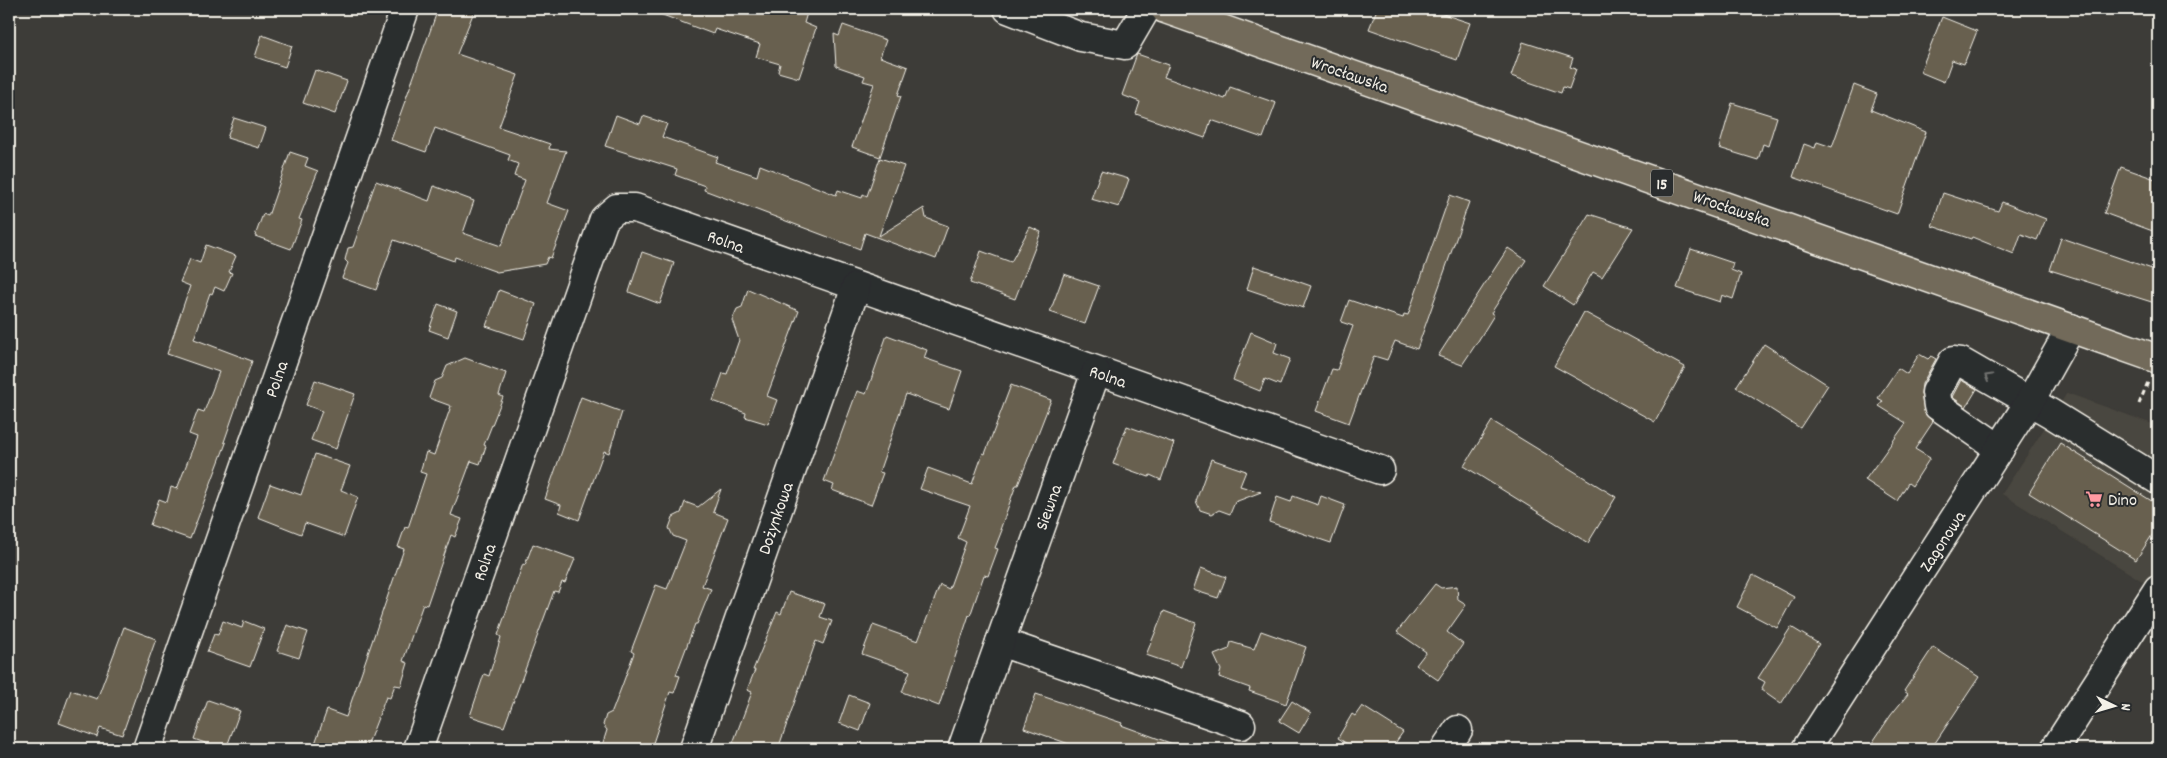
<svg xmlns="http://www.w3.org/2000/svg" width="2167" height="758" font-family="Dekko,sans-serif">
<rect width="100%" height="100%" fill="#3d3c38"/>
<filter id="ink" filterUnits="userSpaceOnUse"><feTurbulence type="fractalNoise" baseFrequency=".02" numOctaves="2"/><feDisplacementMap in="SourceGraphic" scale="10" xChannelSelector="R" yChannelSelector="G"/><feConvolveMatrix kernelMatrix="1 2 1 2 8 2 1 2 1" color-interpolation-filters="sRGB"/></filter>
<g filter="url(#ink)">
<!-- built -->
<path fill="#4a473f" d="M2067 393 2158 426V566L2147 584 2002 494Z"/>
<!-- building -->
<g fill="#686050" stroke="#f4f1e8">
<path d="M438 9H475L457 54 518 75 499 127 550 144 549 149 566 151 547 203 569 211 551 258 548 257 545 264 497 272 455 257 454 261 394 240 376 290 342 278 348 263 345 260 348 248 353 247 376 181 429 201 434 186 474 201 463 233 501 246 525 180 514 176 518 164 508 160 510 155 435 128 426 152 391 140Z"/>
<path d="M652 9H795L807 13 804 23 816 28 799 78 778 72 780 64 756 57 760 44 715 29 713 34 652 11Z"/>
<path d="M1377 9H1428L1470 23 1457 60 1369 29Z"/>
<path d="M1942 17 1977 31 1964 64 1952 60 1944 82 1920 72Z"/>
<path d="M843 25 886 40 880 57 908 67 898 95 901 96 880 157 852 147 874 84 863 81 865 76 836 66 834 34 839 36Z"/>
<path d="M262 35 292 46 285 67 255 57Z"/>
<path d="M1523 42 1573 58 1570 67 1576 69 1569 89 1563 87 1561 93 1511 76Z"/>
<path d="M1137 54 1169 65 1164 77 1225 99 1230 87 1276 103 1263 138 1211 120 1205 138 1136 114 1140 102 1122 95Z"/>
<path d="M315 70 347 81 335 114 303 103Z"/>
<path d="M1854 85 1877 94 1871 110 1926 132 1897 214 1793 177 1804 144 1815 148 1817 142 1832 147Z"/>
<path d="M1732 103 1777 117 1768 146 1763 144 1758 160 1719 148Z"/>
<path d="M616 115 640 124 643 116 667 124 662 137 718 157 715 162 757 176 760 165 836 195 838 190 862 198 863 194 867 196 880 158 904 166 879 236 924 208 926 218 948 226 936 259 865 233 860 249 704 190 705 186 675 175 677 169 605 146Z"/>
<path d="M234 118 266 128 259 148 227 138Z"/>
<path d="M290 152 308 158 305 166 318 171 299 219 302 220 291 249 255 236 263 214 268 216Z"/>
<path d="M2121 167 2158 180V233L2104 213Z"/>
<path d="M1101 171 1129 179 1119 207 1091 199Z"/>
<path d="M1943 193 1998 211 2002 202 2046 219 2037 240 2021 234 2014 254 1972 237 1971 239 1932 226Z"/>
<path d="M1450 195 1469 202 1417 349 1395 341 1387 360 1374 356 1349 423 1316 411 1332 369 1337 370 1353 326 1341 322 1349 300 1403 318 1404 314 1408 315Z"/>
<path d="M1589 214 1633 228 1602 277 1593 272 1573 305 1544 286Z"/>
<path d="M1030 227 1041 232 1015 299 970 283 981 251 1011 262Z"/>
<path d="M2061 238 2158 271V304L2050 270Z"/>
<path d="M206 245 236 256 229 272 232 273 224 291 215 287 212 294 210 293 194 339 252 361 224 442 226 443 190 539 150 525 159 499 167 502 171 487 177 489 197 437 189 434 198 410 204 412 219 372 167 354 190 286 180 282 190 259 200 263Z"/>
<path d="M1508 248 1526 260 1491 313 1494 315 1478 341 1462 365 1438 356Z"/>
<path d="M1691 249 1733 263 1731 270 1741 274 1733 299 1722 295 1720 302 1677 288Z"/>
<path d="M642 252 674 263 660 304 629 292Z"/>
<path d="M1254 266 1311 286 1303 308 1247 289Z"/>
<path d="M1064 274 1099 286 1085 324 1050 312Z"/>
<path d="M748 289 799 311 767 396 777 400 768 424 745 417 746 413 713 401 723 373 727 374 739 340 732 320 737 309 742 307Z"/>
<path d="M499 290 536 304 524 339 486 326Z"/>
<path d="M438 304 457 311 448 337 429 330Z"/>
<path d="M1584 312 1685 367 1655 422 1554 366Z"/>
<path d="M1251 332 1277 343 1274 353 1290 359 1280 385 1265 379 1260 391 1233 380Z"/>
<path d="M887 335 927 350 924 358 962 371 949 409 906 394 879 472 883 473 871 505 832 490 834 485 824 481 857 391 866 394Z"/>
<path d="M1764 344 1828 385 1800 428 1736 387Z"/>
<path d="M1919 354 1928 359 1931 356 1936 359 1922 384 1921 394 1925 414 1933 422 1915 449 1930 458 1912 486 1908 483 1897 501 1865 480 1906 423 1879 406 1883 401 1878 398 1898 368 1907 374Z"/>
<path d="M465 358 506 373 499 395 503 397 484 445 486 446 480 464 471 461 451 515 462 519 455 537 451 535 427 605 423 604 403 661 408 663 401 686 395 685 390 698 386 697 366 749H313L327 710 346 717 404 549 398 547 405 527 408 528 426 474 420 472 426 452 434 455 451 406 429 398 435 381 442 378 447 366Z"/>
<path d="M315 380 355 394 336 449 311 440 322 411 306 405Z"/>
<path d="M1961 380 1977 389 1966 407 1952 397Z"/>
<path d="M1011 385 1051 400 1018 485H1016L1000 530H1002L995 548 998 549 988 576 984 575 970 616 969 615 939 706 902 692 910 671 862 654 873 625 918 641 940 585 949 589 966 542 958 538 970 506 920 489 928 468 972 484 983 453 985 454Z"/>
<path d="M581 397 622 412 609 453 604 451 579 520 559 512 561 505 545 499Z"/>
<path d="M1492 421 1616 497 1588 543 1464 466Z"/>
<path d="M1127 426 1174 443 1161 480 1150 475 1149 477 1113 464Z"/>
<path d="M2060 443 2158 505V526L2136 560 2029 493Z"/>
<path d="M315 454 350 466 341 490 358 497 344 537 305 523 301 534 258 517 270 484 301 495Z"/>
<path d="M1211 459 1246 471 1240 486 1261 492 1235 502 1230 514 1219 510 1212 514 1200 510 1196 501Z"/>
<path d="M721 489 713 512 728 518 702 586 711 589 697 624H695L676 675 680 676 674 693 670 692 651 749H601L607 730 603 725 606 715 612 712 623 683 634 653 631 651 656 585 667 589 686 541 673 536 669 528 673 517 681 513 685 502 698 507Z"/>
<path d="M1293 496 1318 505 1321 496 1345 505 1331 543 1269 522 1277 497 1291 502Z"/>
<path d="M533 544 575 559 565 583 562 582 558 592 554 591 504 727 470 716 484 674 489 676 501 637 498 635 523 564 525 565Z"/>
<path d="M1201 568 1226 577 1218 598 1193 590Z"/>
<path d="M1753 575 1794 597 1777 628 1737 607Z"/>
<path d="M1435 584 1441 588 1457 586 1458 600 1466 605 1447 632 1463 644 1438 680 1416 665 1426 652 1397 632Z"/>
<path d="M789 592 825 604 820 617 832 621 823 644 816 641 778 749H734L736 744 733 743 752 692 747 690 755 670H753L777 612 781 614Z"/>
<path d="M1164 611 1196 623 1181 667 1146 655Z"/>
<path d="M223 621 242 628 244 621 264 629 250 667 207 652 214 634 218 635Z"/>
<path d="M287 625 308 632 299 658 277 651Z"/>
<path d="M124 627 156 639 122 735 100 728 97 737 59 723 71 690 97 699Z"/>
<path d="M1791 627 1819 644 1781 704 1761 690 1765 682 1758 678Z"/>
<path d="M1261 631 1306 647 1286 704 1249 691 1250 688 1219 677 1221 670 1214 655 1229 649 1231 642 1254 649Z"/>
<path d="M1933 647 1979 677 1931 749H1868L1891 715 1908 694 1904 691Z"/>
<path d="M1036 694 1122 723 1121 725 1181 747V749H1083L1024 728Z"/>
<path d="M849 695 870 703 860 731 839 723Z"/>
<path d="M208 700 240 711 226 749H202L205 743 194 739Z"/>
<path d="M1292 701 1311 713 1299 733 1279 721Z"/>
<path d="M1362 706 1403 732 1391 749H1355L1338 738 1352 714 1355 716Z"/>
</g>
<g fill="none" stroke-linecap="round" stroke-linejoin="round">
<!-- minor casing -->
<g stroke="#f4f1e8" stroke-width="31">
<g id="minor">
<path d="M1008 9 1081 37 1125 45 1146 9"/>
<path d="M2000 449 1938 406 1936 392 1953 361 1961 362 2050 413 2158 480"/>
<path d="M1000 642 1241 725"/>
<path d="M147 749 405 9"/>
<path d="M418 749 604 219 617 208H635L1380 470"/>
<path d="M694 749 856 287"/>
<path d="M962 749 1096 372"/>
<path d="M1445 749 1458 730"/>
<path d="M1806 749 2030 401 2071 328"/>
<path d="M2055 749 2158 589"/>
</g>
</g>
<!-- major casing -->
<g stroke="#f4f1e8" stroke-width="31">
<path id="major" d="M1165 9 2158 359"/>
</g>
<!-- path -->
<path stroke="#f4f1e8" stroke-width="3" stroke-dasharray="5 4" stroke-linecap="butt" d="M2139 404 2148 382"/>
<!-- minor -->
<use href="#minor" stroke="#2a2d2e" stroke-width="28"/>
<!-- major -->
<use href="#major" stroke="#726b5a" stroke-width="28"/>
</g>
<!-- one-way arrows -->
<defs><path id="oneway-chevron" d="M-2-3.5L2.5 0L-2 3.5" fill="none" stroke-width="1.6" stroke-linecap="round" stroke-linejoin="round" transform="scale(1.25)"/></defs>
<use stroke="#71726f" href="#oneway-chevron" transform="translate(1988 377) rotate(-150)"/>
</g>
<!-- icons -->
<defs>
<g id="supermarket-bare" transform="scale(1.35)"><path d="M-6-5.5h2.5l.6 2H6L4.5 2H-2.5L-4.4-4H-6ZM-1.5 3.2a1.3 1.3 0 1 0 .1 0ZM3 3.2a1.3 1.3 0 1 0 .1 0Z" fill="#ff9aa2" stroke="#2a2d2e" stroke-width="2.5" paint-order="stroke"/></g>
</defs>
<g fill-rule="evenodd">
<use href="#supermarket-bare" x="2094" y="499"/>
</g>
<g text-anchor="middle" stroke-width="4" stroke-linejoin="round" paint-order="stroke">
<!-- shield labels -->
<rect fill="#2a2d2e" stroke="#b7b6b0" stroke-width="1" x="1651" y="169.5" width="22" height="27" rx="4"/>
<g font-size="16" font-weight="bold" fill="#f4f1e8">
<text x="1662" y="189">15</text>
</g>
<!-- street labels -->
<g font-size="18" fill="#f4f1e8" stroke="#2a2d2e">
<text transform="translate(1350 74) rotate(19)" y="6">Wrocławska</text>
<text transform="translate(1732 208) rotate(19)" y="6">Wrocławska</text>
<text transform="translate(726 241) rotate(20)" y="6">Rolna</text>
<text transform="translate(1108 376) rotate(19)" y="6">Rolna</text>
<text transform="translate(276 379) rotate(-71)" y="6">Polna</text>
<text transform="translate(1048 507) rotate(-70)" y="6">Siewna</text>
<text transform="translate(775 518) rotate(-71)" y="6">Dożynkowa</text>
<text transform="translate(1942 541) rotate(-57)" y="6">Zagonowa</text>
<text transform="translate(484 562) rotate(-71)" y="6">Rolna</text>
</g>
<!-- poi labels -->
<g font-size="18" fill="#f4f1e8" stroke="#2a2d2e" text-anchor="start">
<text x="2108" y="505">Dino</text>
</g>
</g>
<!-- margin -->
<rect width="2167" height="758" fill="none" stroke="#2a2d2e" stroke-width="30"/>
<rect x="15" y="15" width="2137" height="728" fill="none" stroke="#f4f1e8" stroke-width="2" filter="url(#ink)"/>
<!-- north arrow -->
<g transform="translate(2114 706) rotate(95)" stroke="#2a2d2e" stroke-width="4" paint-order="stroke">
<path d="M0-4L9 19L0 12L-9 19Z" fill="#f4f1e8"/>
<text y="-8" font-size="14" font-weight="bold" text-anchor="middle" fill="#f4f1e8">N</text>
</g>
</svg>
